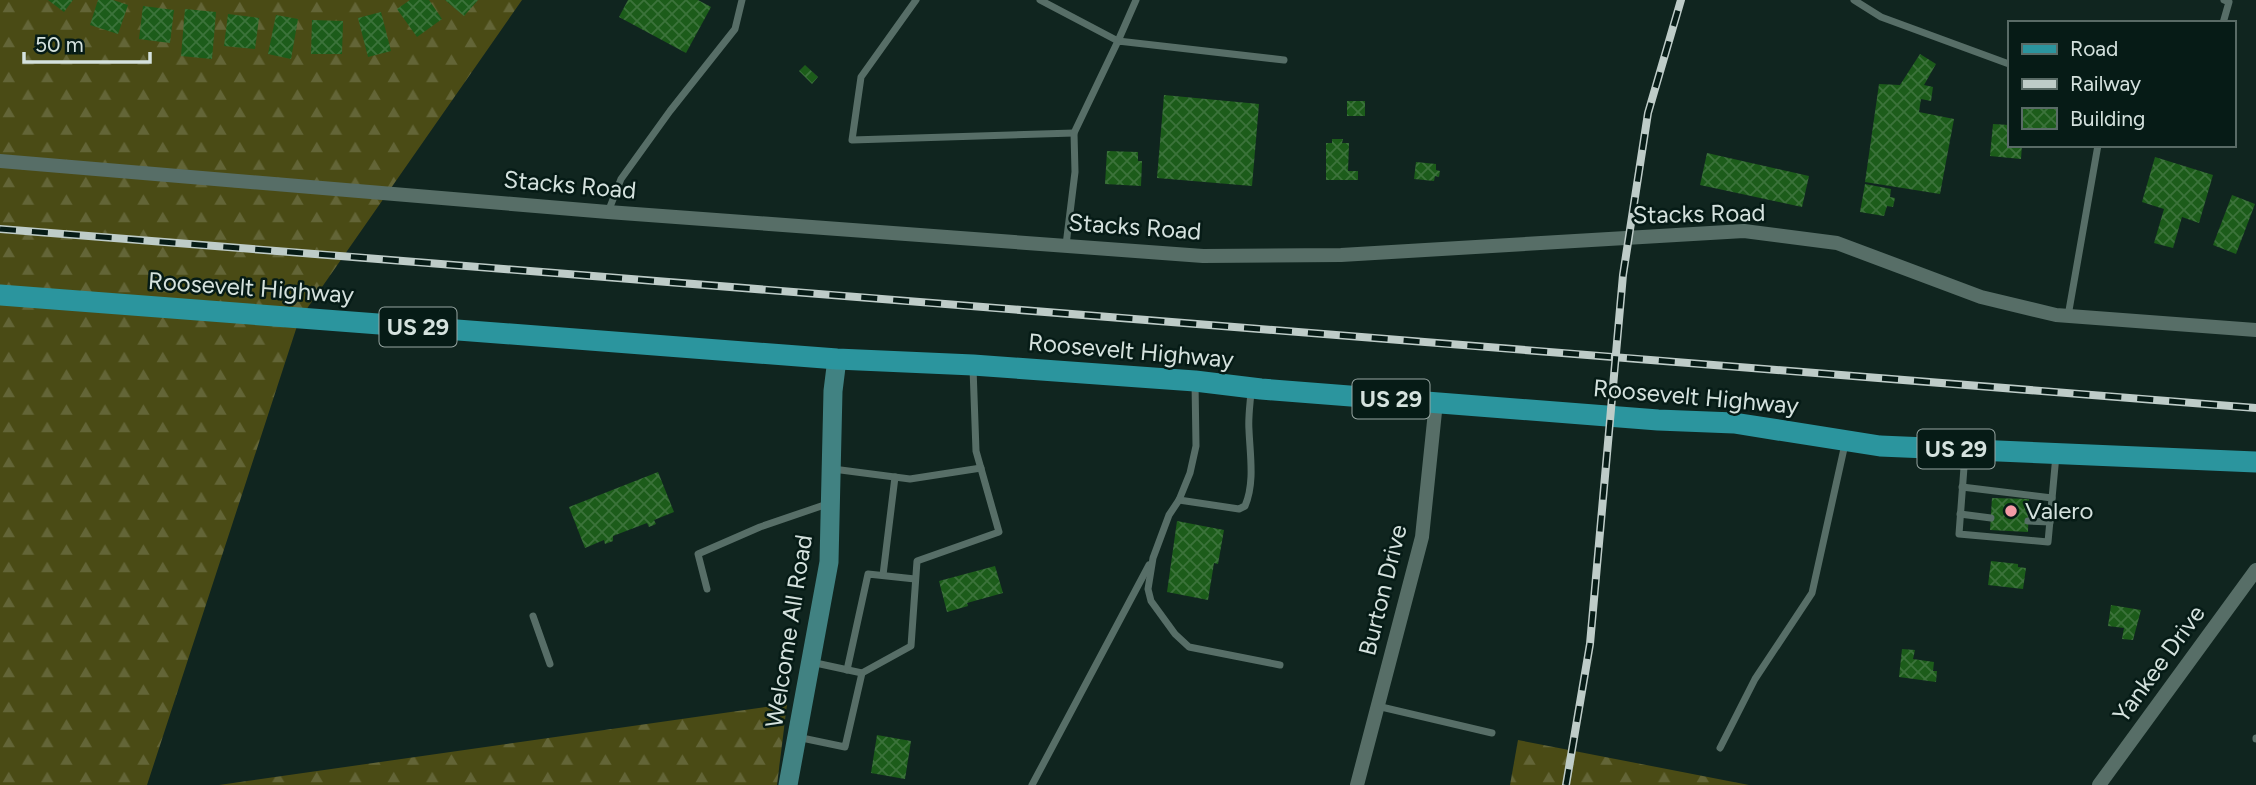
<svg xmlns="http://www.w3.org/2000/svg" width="2256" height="785" font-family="Figtree,sans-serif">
<defs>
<pattern id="forest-firs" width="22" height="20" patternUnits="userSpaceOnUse" patternTransform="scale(1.75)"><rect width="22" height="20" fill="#4a4b15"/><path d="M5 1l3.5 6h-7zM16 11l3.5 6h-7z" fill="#636537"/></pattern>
<pattern id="building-cross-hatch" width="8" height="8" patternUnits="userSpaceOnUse" patternTransform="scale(1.75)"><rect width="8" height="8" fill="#1c5c1a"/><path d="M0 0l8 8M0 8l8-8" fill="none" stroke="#3c733b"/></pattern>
</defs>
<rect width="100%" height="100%" fill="#10251f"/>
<!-- forest -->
<g fill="url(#forest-firs)">
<path d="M0 0H522L299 320 147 785H0Z"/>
<path d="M787 704 777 785H219Z"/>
<path d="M1518 740 1749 785H1510Z"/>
</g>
<!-- building -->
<g fill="url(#building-cross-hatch)">
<path d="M48 0H73L64 12Z"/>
<path d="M98 0H113L128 5 118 34 90 25Z"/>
<path d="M410 0H429L442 19 417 37 397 9Z"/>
<path d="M445 0H478L464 16Z"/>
<path d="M628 0H698L711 7 686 53 619 17Z"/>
<path d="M143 6 174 10 170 43 139 39Z"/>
<path d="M185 9 216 12 212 59 181 56Z"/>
<path d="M381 12 391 51 368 57 358 18Z"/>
<path d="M228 14 259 18 255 49 224 46Z"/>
<path d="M276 15 298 19 291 59 268 54Z"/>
<path d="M312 20 343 21 342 54H311Z"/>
<path d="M1920 54 1936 64 1924 85 1933 87 1931 101 1921 99 1919 112 1954 119 1940 194 1865 182 1879 84 1900 85Z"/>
<path d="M805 65 818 77 812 84 799 71Z"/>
<path d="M1164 95 1259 104 1252 186 1157 178Z"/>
<rect x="1347" y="101" width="18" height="15"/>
<path d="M1993 124 2009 125V145H2022L2021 159 1990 156Z"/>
<path d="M1332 139H1343L1342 143H1349L1348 171H1358V180H1326V143H1332Z"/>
<path d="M1107 151 1138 152V161H1142L1141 186 1105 184Z"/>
<path d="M1707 153 1809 176 1802 207 1700 185Z"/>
<path d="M2155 157 2213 175 2199 223 2182 217 2173 248 2154 243 2164 209 2142 202Z"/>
<path d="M1416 162 1436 164V170L1440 171 1439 177 1435 176 1434 181 1414 179Z"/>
<path d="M1865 184 1891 189 1890 197 1895 198 1893 207 1887 206 1884 216 1860 212Z"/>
<path d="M2232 195 2255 204 2236 254 2213 245Z"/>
<path d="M658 472 674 512 654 520 656 524 649 527 647 523 613 536V541L605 544 604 540 585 548 569 507Z"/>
<path d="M1992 498 2029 499 2028 532 1990 530Z"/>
<path d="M1177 521 1224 530 1218 564 1214 563 1208 600 1167 592Z"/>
<path d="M1991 561 2018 564V567L2026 568 2023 589 1988 585Z"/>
<path d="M995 566 1003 593 967 603 968 606 947 612 939 581Z"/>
<path d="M2111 605 2141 610 2133 640 2122 639 2124 628 2108 626Z"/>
<path d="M1902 649 1915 650 1913 659 1934 662 1933 671H1937L1936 682 1899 677Z"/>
<path d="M877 735 911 741 905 779 871 773Z"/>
</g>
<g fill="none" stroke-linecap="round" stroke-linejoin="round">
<!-- lane -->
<g stroke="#576e67" stroke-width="7">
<path d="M916 0 861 77 852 140 1074 133"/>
<path d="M1040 0 1118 41 1136 0"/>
<path d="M1854 0 1881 17 2009 64"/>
<path d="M2223 23 2229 2 2224 0"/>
<path d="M608 212 621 179 670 111 735 29 742 0"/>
<path d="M1066 245 1075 172 1074 133 1118 41 1284 60"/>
<path d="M2068 316 2098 145"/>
<path d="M1195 382 1196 446 1190 473 1179 500 1169 515 1153 558 1148 589 1151 601 1175 634 1189 647 1280 665"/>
<path d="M1965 454 1959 534 2048 542 2056 455"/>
<path d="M833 469 910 479 981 468"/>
<path d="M1962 487 2052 498"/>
<path d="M1179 500 1239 509 1245 506C1255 483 1250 455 1249 430 1248 418 1250 405 1251 392"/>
<path d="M1960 514 1991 518"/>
<path d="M2028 521 2050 522"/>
<path d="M883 575 895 477"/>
<path d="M707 589 698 554 760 527 830 503"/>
<path d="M533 616 550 664"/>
<path d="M811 662 862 673"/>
<path d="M847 670 868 574 915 579"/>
<path d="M1377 706 1492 733"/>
<path d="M797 737 845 747 862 673 911 646 917 561 999 532 976 451 973 368"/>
<path d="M2256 739V738"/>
<path d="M1720 748 1755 679 1812 593 1845 444"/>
<path d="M1032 785 1149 565"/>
</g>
<!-- street -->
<g stroke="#576e67" stroke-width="14">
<path d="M0 161 608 212 1203 256 1341 255 1744 231 1837 243 1981 297 2056 315 2256 330"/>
<path d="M1357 785 1422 537 1436 402"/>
<path d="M2099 785 2256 570"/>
</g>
<!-- secondary -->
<path stroke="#418282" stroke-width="19" d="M788 785 829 562 833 391 837 359"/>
<!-- primary -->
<path stroke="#2b959e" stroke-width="21" d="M0 295 837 359 973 365 1195 381 1261 389 1658 420 1734 423 1880 446 2256 462"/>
<!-- rail casing -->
<g stroke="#beccc8" stroke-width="8">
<g id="rail">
<path d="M0 229 2256 408"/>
<path d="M1566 785 1590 644 1623 275 1648 113 1681 0"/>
</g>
</g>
<!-- rail -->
<use href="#rail" stroke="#061b16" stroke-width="5" stroke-dasharray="16" stroke-linecap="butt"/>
</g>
<!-- markers -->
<circle fill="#f49aa6" stroke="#061b16" stroke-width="2.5" cx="2011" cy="511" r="7"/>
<g text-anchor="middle" stroke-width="5" stroke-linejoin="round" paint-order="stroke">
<!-- shield labels -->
<g fill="#061b16" stroke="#97a6a2" stroke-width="2">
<rect x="379.5" y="307.5" width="77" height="39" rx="5"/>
<rect x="1352.5" y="379.5" width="77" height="39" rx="5"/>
<rect x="1917.5" y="429.5" width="77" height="39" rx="5"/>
</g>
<g font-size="23" font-weight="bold" fill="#d5e2de">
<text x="418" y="335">US 29</text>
<text x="1391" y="407">US 29</text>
<text x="1956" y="457">US 29</text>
</g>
<!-- street labels -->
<g font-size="24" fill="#d5e2de" stroke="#061b16">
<text transform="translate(570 185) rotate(5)" y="8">Stacks Road</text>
<text transform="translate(1699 214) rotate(-1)" y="8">Stacks Road</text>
<text transform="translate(1135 227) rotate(4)" y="8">Stacks Road</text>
<text transform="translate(251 288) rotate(4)" y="8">Roosevelt Highway</text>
<text transform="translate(1131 351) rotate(5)" y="8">Roosevelt Highway</text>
<text transform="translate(1696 397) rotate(5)" y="8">Roosevelt Highway</text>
<text transform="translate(1383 590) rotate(-76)" y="8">Burton Drive</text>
<text transform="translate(789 631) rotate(-81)" y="8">Welcome All Road</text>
<text transform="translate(2159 664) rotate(-54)" y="8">Yankee Drive</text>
</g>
<!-- poi labels -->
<g font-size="24" fill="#d5e2de" stroke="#061b16" text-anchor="start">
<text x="2025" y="519">Valero</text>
</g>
</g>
<!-- legend -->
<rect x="2008" y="21" width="228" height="126" fill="#061b16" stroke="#596b66" stroke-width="2"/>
<rect x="2022" y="44" width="35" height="10" fill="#2b959e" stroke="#596b66" stroke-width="2"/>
<text x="2070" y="56" font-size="21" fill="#d5e2de">Road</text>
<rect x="2022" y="79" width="35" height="10" fill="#beccc8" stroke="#596b66" stroke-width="2"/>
<text x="2070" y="91" font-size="21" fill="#d5e2de">Railway</text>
<rect x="2022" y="108" width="35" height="21" fill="url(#building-cross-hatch)" stroke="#596b66" stroke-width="2"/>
<text x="2070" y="126" font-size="21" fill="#d5e2de">Building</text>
<!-- scale -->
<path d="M24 52v10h126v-10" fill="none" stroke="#d5e2de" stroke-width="3.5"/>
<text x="35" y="52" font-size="21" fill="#d5e2de" stroke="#061b16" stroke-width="5" paint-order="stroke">50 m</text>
</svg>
